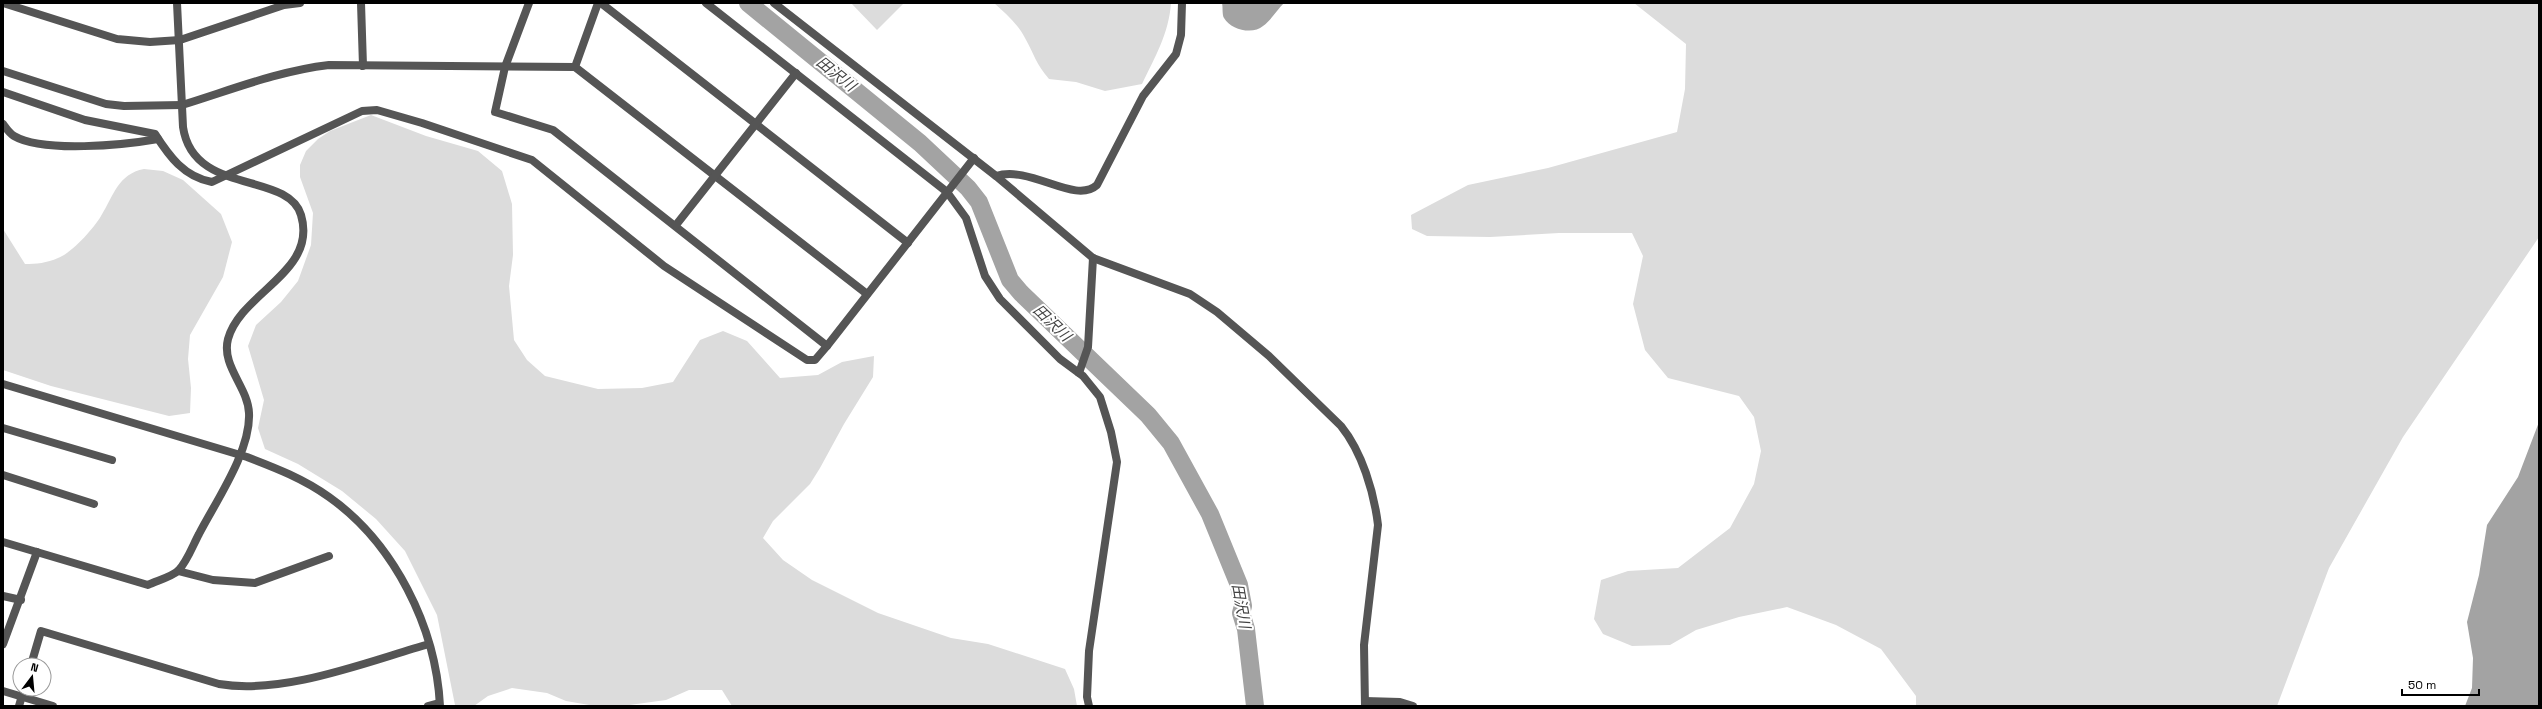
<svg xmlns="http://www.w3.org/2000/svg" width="2542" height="709" font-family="'Space Grotesk','Noto Sans JP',sans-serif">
<rect width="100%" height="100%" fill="#fff"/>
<!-- green -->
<g fill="#dcdcdc">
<path d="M851 3H904L877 30Z"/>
<path d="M994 3H1171C1169 33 1155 57 1142 84L1105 91 1076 82 1049 79C1036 64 1034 54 1025 38 1018 24 1005 13 994 3Z"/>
<path d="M1634 3H2539V237L2403 437 2329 568 2277 706H1916V696L1881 649 1836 625 1787 607 1739 617 1696 630 1670 645 1632 646 1603 634 1594 619 1601 580 1628 571 1678 568 1730 528 1754 484 1761 451 1754 417 1739 396 1668 378 1645 350 1633 304 1643 256 1632 233H1559L1490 237 1427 236 1412 229 1411 215 1468 185 1548 168 1677 132 1685 89 1686 44Z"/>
<path d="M371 115 426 136 478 151 502 171 512 204 513 255 509 286 514 340 527 360 545 376 598 389 642 388 673 382 700 340 723 331 747 341 780 378 818 375 842 362 874 356 873 377 844 424 820 468 810 484 773 521 763 538 783 560 812 580 878 613 951 638 988 644 1065 669 1074 689 1077 706H732L722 690H689L666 700 622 706H595L566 701 547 693 512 688 488 696 474 706 455 705 437 615 405 551 376 519 342 491 298 464 265 449 258 428 264 400 248 346 256 325 281 302 298 281 311 245 313 213 300 177V165L306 151 318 139 330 131Z"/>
<path d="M144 169 163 171 183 180 221 214 232 242 223 277 190 335 188 359 191 388 190 413 169 416 51 386 3 370V229L25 264C36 264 47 263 58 258 72 253 94 228 101 216 114 195 118 174 144 169Z"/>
</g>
<!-- water -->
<g fill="#a3a3a3">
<path d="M1222 3H1284C1277 10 1271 20 1263 26 1253 35 1231 30 1224 18 1222 15 1223 7 1222 3Z"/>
<path d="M2539 422V706H2465L2472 688 2473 658 2467 622 2479 575 2487 525 2518 477Z"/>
</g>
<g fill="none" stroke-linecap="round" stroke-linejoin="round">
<!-- river -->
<path stroke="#a3a3a3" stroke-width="18" d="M748 3 920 143 968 188 979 202 1010 280 1021 293 1148 415 1171 443 1210 514 1239 585 1243 606 1241 613 1246 629 1255 706"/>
<!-- minor -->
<g stroke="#555" stroke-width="8">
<path d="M3 3 117 39 150 42 180 40 284 5 300 3"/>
<path d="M361 3 363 66"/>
<path d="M529 3 505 67 495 112 553 130 827 346"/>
<path d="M601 3 908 243"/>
<path d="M706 3 947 192 966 218 985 276 1000 299 1060 359 1083 376 1100 397 1111 432 1117 462 1089 651 1087 697 1089 706"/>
<path d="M575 67 598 3"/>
<path d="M3 92 85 120 155 134C169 156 184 177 212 182L362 111 377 110 422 123 532 160 664 266 807 360H815L827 346 974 158"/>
<path d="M182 105C231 90 278 71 329 65L575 67 867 294"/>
<path d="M3 124C6 128 9 133 14 136 43 153 124 145 158 139"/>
<path d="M996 176C1031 165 1075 205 1097 185L1143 96 1176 54 1181 35 1182 3"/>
<path d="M676 225 796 73"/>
<path d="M1079 373 1088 347 1093 258"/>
<path d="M3 428 112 460"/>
<path d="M3 475 94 504"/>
<path d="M3 542 148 585C156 581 171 577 178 571 187 562 193 545 199 534 216 501 251 451 249 413 248 387 221 366 228 339 241 292 318 272 301 215 288 171 193 196 183 127L177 3"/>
<path d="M178 571 213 580 255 583 329 556"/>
<path d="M3 596 21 600"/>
<path d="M3 644 37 552"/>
<path d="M31 665 41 631 219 684C284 695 366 662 429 644"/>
<path d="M1365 701 1400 702 1413 706"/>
<path d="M19 706 24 689"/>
<path d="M428 706 439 703"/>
</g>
<!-- tertiary -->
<g stroke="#555" stroke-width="8">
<path d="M774 3 996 176 1093 258 1190 294 1217 312 1269 356 1341 426C1362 452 1374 492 1378 525L1364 645 1365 706"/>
<path d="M3 71 106 104 124 106 182 105"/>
<path d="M3 384 247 457C276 468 304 479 329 497 394 543 436 627 440 706"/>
<path d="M3 691 53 706"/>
</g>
</g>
<g text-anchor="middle" stroke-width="4" stroke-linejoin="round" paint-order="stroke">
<!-- water labels -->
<g font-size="15" font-style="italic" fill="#444" stroke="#fff">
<text transform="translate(836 74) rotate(39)" y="5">田沢川</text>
<text transform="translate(1052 323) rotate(44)" y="5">田沢川</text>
<text transform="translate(1241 606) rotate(80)" y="5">田沢川</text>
</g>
</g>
<!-- border -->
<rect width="2542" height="709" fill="none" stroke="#000000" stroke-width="8"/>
<!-- north arrow -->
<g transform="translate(32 677) rotate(16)"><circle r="19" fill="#ffffff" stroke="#999999"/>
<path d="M0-3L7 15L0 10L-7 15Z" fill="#000000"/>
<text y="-6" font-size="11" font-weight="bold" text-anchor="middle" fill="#000000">N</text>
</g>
<!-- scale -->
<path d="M2402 689v6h77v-6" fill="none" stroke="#000000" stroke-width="2"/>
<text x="2408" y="689" font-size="12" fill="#000000" stroke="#ffffff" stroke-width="3" paint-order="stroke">50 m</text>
</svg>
